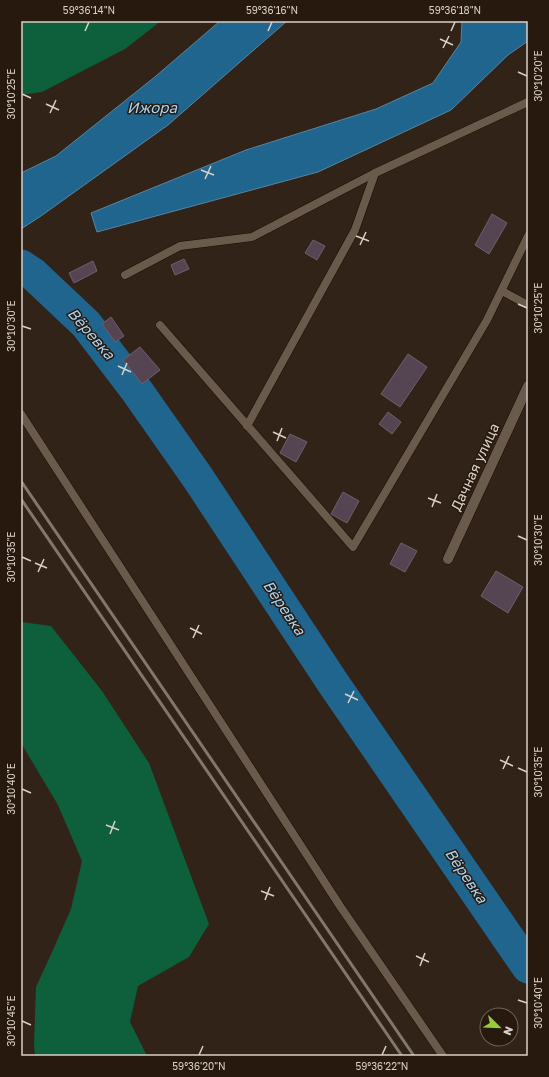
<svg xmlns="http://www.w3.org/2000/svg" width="549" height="1077" font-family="'Golos Text',sans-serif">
<rect width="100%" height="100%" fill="#312317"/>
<!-- forest -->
<g fill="#0e5f3c">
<path d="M21 21H161L125 49 42 92 21 95Z"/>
<path d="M21 622 51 626 102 691 149 763 209 924 189 957 138 986 130 1022 147 1056H35L34 1045 36 987 53 950 71 909 82 861 58 805 21 743Z"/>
</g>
<!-- water -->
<g fill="#20658e" stroke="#58859f">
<path d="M220 21H287L168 125 41 216 21 229V173L56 156 156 76Z"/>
<path d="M462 21H528V41L508 55 451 110 318 172 97 232 91 213 246 150 376 109 433 83 461 42Z"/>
</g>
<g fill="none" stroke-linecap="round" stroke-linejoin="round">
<!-- river -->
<path stroke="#20658e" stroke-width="33" d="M21 266 33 274 86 324 137 391 198 478 333 683 528 967"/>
</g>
<!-- building -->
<g fill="#554552" stroke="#705f6d">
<path d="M492 214 507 223 489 254 475 245Z"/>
<path d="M313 240 325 246 317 260 305 253Z"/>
<path d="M184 259 189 269 175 275 171 265Z"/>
<path d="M93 261 97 271 74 283 69 273Z"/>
<path d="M111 317 124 336 115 342 102 324Z"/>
<path d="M140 347 160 370 142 384 123 360Z"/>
<path d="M408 354 427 367 400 407 381 394Z"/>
<path d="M388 412 401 422 392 434 379 424Z"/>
<path d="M290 434 307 442 296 462 280 453Z"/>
<path d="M343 492 359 501 347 523 331 514Z"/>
<path d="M401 543 417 551 405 572 390 564Z"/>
<path d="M496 571 523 587 508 613 481 596Z"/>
</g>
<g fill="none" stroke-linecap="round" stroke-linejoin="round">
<!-- service casing -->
<g stroke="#180c03" stroke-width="9">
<g id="service">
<path d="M125 275 180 246 252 237 375 173 528 102"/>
<path d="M502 291 528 305"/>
<path d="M160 325 353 547 487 320 528 236"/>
<path d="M21 414 340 906 443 1056"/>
<path d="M247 426 355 230 375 173"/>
</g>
</g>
<!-- minor casing -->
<g stroke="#180c03" stroke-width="11">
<path id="minor" d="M448 559 528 386"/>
</g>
<!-- service -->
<use href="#service" stroke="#6a5a4c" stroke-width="8"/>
<!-- minor -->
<use href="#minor" stroke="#6a5a4c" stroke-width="10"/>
<!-- rail -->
<g stroke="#83776d" stroke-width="3">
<path d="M21 481 414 1056"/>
<path d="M21 499 402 1056"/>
</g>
</g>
<!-- ticks -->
<path fill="none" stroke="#d9d0c8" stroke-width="1.5" d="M85 31 89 22M268 31 272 22M451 31 455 22M440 39 453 45M443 48 449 36M518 72 527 76M22 94 31 98M46 104 59 110M50 113 56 100M201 170 214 175M205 179 211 166M356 236 369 241M360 245 366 232M518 304 527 308M22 326 31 329M118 366 131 372M122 375 127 363M273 432 286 438M277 441 282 428M428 498 441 503M432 507 437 494M518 536 527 540M22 557 31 561M35 563 47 568M38 572 44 559M190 628 202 634M193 638 199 625M345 694 358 700M348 703 354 691M500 760 513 766M518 768 527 772M503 769 509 756M22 789 31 793M106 825 119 830M110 834 115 821M261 891 274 896M265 900 270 887M416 956 429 962M420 966 425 953M518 1000 527 1003M22 1021 31 1025M199 1055 203 1046M382 1055 386 1046"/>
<g text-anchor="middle" stroke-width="3" stroke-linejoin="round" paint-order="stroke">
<!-- street labels -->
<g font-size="14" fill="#d9d0c8" stroke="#27190e">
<text transform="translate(475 467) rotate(-65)" y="5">Дачная улица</text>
</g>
<!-- water labels -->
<g font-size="15" font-style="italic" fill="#abd4f1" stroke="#27190e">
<text x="152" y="113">Ижора</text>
<text transform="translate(91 334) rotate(49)" y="5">Вёревка</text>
<text transform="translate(284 608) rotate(56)" y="5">Вёревка</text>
<text transform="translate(466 876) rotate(56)" y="5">Вёревка</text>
</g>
</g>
<!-- border -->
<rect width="549" height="1077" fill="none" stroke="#27190e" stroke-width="44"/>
<!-- north arrow -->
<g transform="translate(499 1027) rotate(113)"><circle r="19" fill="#27190e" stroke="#6e6258"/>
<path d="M0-3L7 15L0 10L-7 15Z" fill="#96cc39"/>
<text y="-6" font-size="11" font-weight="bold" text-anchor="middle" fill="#d9d0c8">N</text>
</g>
<rect x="22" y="22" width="505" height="1033" fill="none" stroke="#d9d0c8" stroke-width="1.5"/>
<g font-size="10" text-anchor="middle" fill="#d9d0c8">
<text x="89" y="14">59°36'14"N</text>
<text x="272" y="14">59°36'16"N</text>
<text x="455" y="14">59°36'18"N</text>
<text transform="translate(538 76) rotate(-90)" y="4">30°10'20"E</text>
<text transform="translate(11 94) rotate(-90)" y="4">30°10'25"E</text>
<text transform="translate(538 308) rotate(-90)" y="4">30°10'25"E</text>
<text transform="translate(11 326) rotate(-90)" y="4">30°10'30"E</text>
<text transform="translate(538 540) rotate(-90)" y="4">30°10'30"E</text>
<text transform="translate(11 557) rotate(-90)" y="4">30°10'35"E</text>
<text transform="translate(538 772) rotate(-90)" y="4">30°10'35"E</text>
<text transform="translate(11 789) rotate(-90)" y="4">30°10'40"E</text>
<text transform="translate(538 1003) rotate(-90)" y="4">30°10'40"E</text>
<text transform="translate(11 1021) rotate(-90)" y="4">30°10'45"E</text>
<text x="199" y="1070">59°36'20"N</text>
<text x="382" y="1070">59°36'22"N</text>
</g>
</svg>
